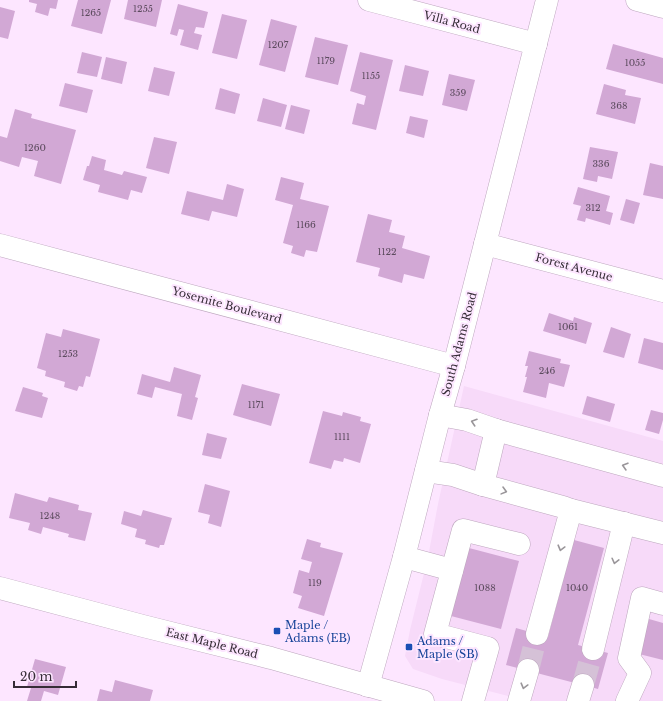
<svg xmlns="http://www.w3.org/2000/svg" width="663" height="701" font-family="'Libre Baskerville',serif">
<rect width="100%" height="100%" fill="#fde6ff"/>
<!-- built -->
<path fill="#f7daf9" d="M464 386 663 441V701H528L442 679 413 669 405 656 410 630 428 557 438 504Z"/>
<!-- building -->
<g fill="#d2a8d5">
<path d="M29 0H58L56 9 50 8 48 16 35 12 37 4 29 2Z"/>
<path d="M78 0H111L102 34 71 26Z"/>
<path d="M128 0H162L156 27 124 19Z"/>
<path d="M178 4 208 12 204 28 196 27 194 33 202 35 198 50 180 45 184 30 179 29 177 36 170 34Z"/>
<path d="M0 7 15 11 8 39 0 37Z"/>
<path d="M222 14 247 20 237 59 212 53Z"/>
<path d="M271 19 297 26 285 72 259 65Z"/>
<path d="M315 37 348 45 338 85 305 77Z"/>
<path d="M613 44 663 58V84L606 69Z"/>
<path d="M82 52 102 57 97 77 77 73Z"/>
<path d="M360 52 393 60 376 130 352 124 357 103 364 105 366 96 350 91Z"/>
<path d="M106 57 127 62 122 84 101 79Z"/>
<path d="M405 65 429 71 423 96 399 91Z"/>
<path d="M154 67 175 72 169 96 148 91Z"/>
<path d="M449 74 475 80 467 111 442 105Z"/>
<path d="M65 83 93 90 87 113 59 106Z"/>
<path d="M604 84 626 90 625 95 641 98 635 124 596 114Z"/>
<path d="M220 88 240 94 235 114 215 109Z"/>
<path d="M263 98 287 105 281 127 257 121Z"/>
<path d="M291 105 310 110 304 134 285 129Z"/>
<path d="M15 109 32 114 31 118 76 130 61 184 34 176 38 161 22 157 19 167 0 161V136L7 138Z"/>
<path d="M410 116 428 120 424 138 406 133Z"/>
<path d="M154 137 177 142 169 174 146 168Z"/>
<path d="M590 147 618 152 612 179 598 176 597 182 583 179Z"/>
<path d="M92 156 106 160 104 170 122 175 124 171 147 177 142 193 131 190 128 200 98 192 100 185 83 180 87 166H89Z"/>
<path d="M650 163 663 166V199L643 195Z"/>
<path d="M281 177 304 183 300 199 329 206 317 252 306 250 304 257 291 253 293 246 283 243 293 205 275 200Z"/>
<path d="M227 184 244 189 237 217 212 211 209 221 181 214 187 191 223 200Z"/>
<path d="M578 187 610 196 606 211 613 213 610 225 586 218 585 222 577 220 581 206 573 204Z"/>
<path d="M626 199 640 203 634 224 620 220Z"/>
<path d="M368 214 392 220 389 232 405 236 402 248 430 256 424 279 404 274 402 283 378 276 380 268 356 262Z"/>
<path d="M549 313 573 321 574 317 592 323 586 344 543 331Z"/>
<path d="M611 327 631 334 624 358 603 352Z"/>
<path d="M63 329 100 339 90 377 86 376 83 387 79 386 77 391 64 387 65 382 45 376 46 371 37 368 46 333 61 337Z"/>
<path d="M644 338 663 343V370L638 363Z"/>
<path d="M529 351 561 359 560 363 570 365 564 387 549 383 546 398 523 392 527 377H525L528 366H525Z"/>
<path d="M174 367 201 375 195 397 198 398 192 420 177 416 182 394 155 387 152 398 137 394 142 374 170 382Z"/>
<path d="M242 384 280 394 271 426 233 415Z"/>
<path d="M23 387 43 393 42 396 48 398 42 418 15 411Z"/>
<path d="M587 396 615 404 610 422 582 414Z"/>
<path d="M651 410 663 413V420L659 434 645 430Z"/>
<path d="M323 411 342 416 343 412 361 417 360 421 371 424 360 463 344 458 343 462 334 460 331 469 309 463Z"/>
<path d="M207 433 227 438 221 459 202 455Z"/>
<path d="M205 484 230 491 221 527 208 523 210 515 198 512Z"/>
<path d="M15 493 47 502 49 497 79 505 78 510 92 513 85 541 68 537 69 534 43 527 41 534 28 530 30 523 9 518Z"/>
<path d="M143 510 172 518 164 545H160L159 548 145 544 146 540 135 537 137 529 121 524 124 511 141 516Z"/>
<path d="M307 539 321 543 320 547 343 553 324 616 298 608 302 596 293 593 299 570 309 573 312 562 301 559Z"/>
<path d="M574 540 604 548 578 645 608 653 598 689 506 665 516 628 548 637Z"/>
<path d="M469 548 519 561 501 629 451 616Z"/>
<path d="M649 619 663 623V660L639 654Z"/>
<path d="M35 659 66 667 58 695 44 691 41 701H27L31 688 27 687Z"/>
<path d="M115 680 153 690 150 701H97L100 689 112 692Z"/>
</g>
<g fill="none" stroke-linecap="round" stroke-linejoin="round">
<!-- minor-tunnel -->
<g stroke="#d5c1d7" stroke-width="22" stroke-dasharray="22 11" stroke-linecap="butt">
<path d="M528 670 537 634"/>
<path d="M583 685 593 649"/>
</g>
<!-- minor casing -->
<g stroke="#bda7be" stroke-width="23">
<g id="minor">
<path d="M369 0 536 44"/>
<path d="M637 0 663 7"/>
<path d="M485 244 663 291"/>
<path d="M0 245 454 366"/>
<path d="M440 415 467 420 496 430 663 476"/>
<path d="M426 471 453 475 483 485 563 507 571 510 663 533"/>
<path d="M483 485 496 430"/>
<path d="M404 557 452 570"/>
<path d="M537 634 571 510"/>
<path d="M593 649 624 523"/>
<path d="M368 686 404 557 440 415 454 366 547 0"/>
<path d="M473 701 488 648 435 634 463 530 519 544"/>
<path d="M519 701 528 670"/>
<path d="M578 701 583 685"/>
<path d="M627 701 640 673 629 658 642 598 663 604"/>
</g>
</g>
<!-- major casing -->
<g stroke="#bda7be" stroke-width="23">
<path id="major" d="M0 588 143 626 271 658 423 701"/>
</g>
<!-- minor -->
<use href="#minor" stroke="#fff" stroke-width="22"/>
<!-- major -->
<use href="#major" stroke="#fff" stroke-width="22"/>
</g>
<!-- one-way arrows -->
<defs><path id="oneway-chevron" d="M-2-3.5L2.5 0L-2 3.5" fill="none" stroke-width="1.6" stroke-linecap="round" stroke-linejoin="round"/></defs>
<g stroke="#9a969a">
<use href="#oneway-chevron" transform="translate(474 422) rotate(-162)"/>
<use href="#oneway-chevron" transform="translate(625 466) rotate(-164)"/>
<use href="#oneway-chevron" transform="translate(504 491) rotate(15)"/>
<use href="#oneway-chevron" transform="translate(561 548) rotate(105)"/>
<use href="#oneway-chevron" transform="translate(615 561) rotate(104)"/>
<use href="#oneway-chevron" transform="translate(524 686) rotate(105)"/>
</g>
<!-- markers -->
<g fill="#1a4fb4" stroke="#fde6ff" stroke-width="1.5">
<rect x="273" y="627" width="8" height="8" rx="2"/>
<rect x="405" y="643" width="8" height="8" rx="2"/>
</g>
<g text-anchor="middle" stroke-width="4" stroke-linejoin="round" paint-order="stroke">
<!-- number labels -->
<g font-size="9" fill="#5c4b5e">
<text x="143" y="12">1255</text>
<text x="91" y="16">1265</text>
<text x="278" y="48">1207</text>
<text x="326" y="64">1179</text>
<text x="635" y="66">1055</text>
<text x="371" y="79">1155</text>
<text x="458" y="96">359</text>
<text x="619" y="109">368</text>
<text x="35" y="151">1260</text>
<text x="601" y="167">336</text>
<text x="593" y="211">312</text>
<text x="306" y="228">1166</text>
<text x="387" y="255">1122</text>
<text x="568" y="330">1061</text>
<text x="68" y="357">1253</text>
<text x="547" y="374">246</text>
<text x="256" y="408">1171</text>
<text x="342" y="440">1111</text>
<text x="50" y="519">1248</text>
<text x="315" y="586">119</text>
<text x="485" y="591">1088</text>
<text x="577" y="591">1040</text>
</g>
<!-- street labels -->
<g font-size="11" fill="#352c36" stroke="#fde6ff">
<text transform="translate(452 22) rotate(15)" y="4">Villa Road</text>
<text transform="translate(574 267) rotate(15)" y="4">Forest Avenue</text>
<text transform="translate(227 305) rotate(15)" y="4">Yosemite Boulevard</text>
<text transform="translate(459 344) rotate(-75)" y="4">South Adams Road</text>
<text transform="translate(212 643) rotate(14)" y="4">East Maple Road</text>
</g>
<!-- transit labels -->
<g font-size="11" fill="#164399" stroke="#fde6ff" text-anchor="start">
<text x="285" y="629">Maple /<tspan x="285" dy="13">Adams (EB)</tspan></text>
<text x="417" y="645">Adams /<tspan x="417" dy="13">Maple (SB)</tspan></text>
</g>
</g>
<!-- scale -->
<path d="M14 681v6h62v-6" fill="none" stroke="#352c36" stroke-width="2"/>
<text x="20" y="681" font-size="12" fill="#352c36" stroke="#fde6ff" stroke-width="3" paint-order="stroke">20 m</text>
</svg>
